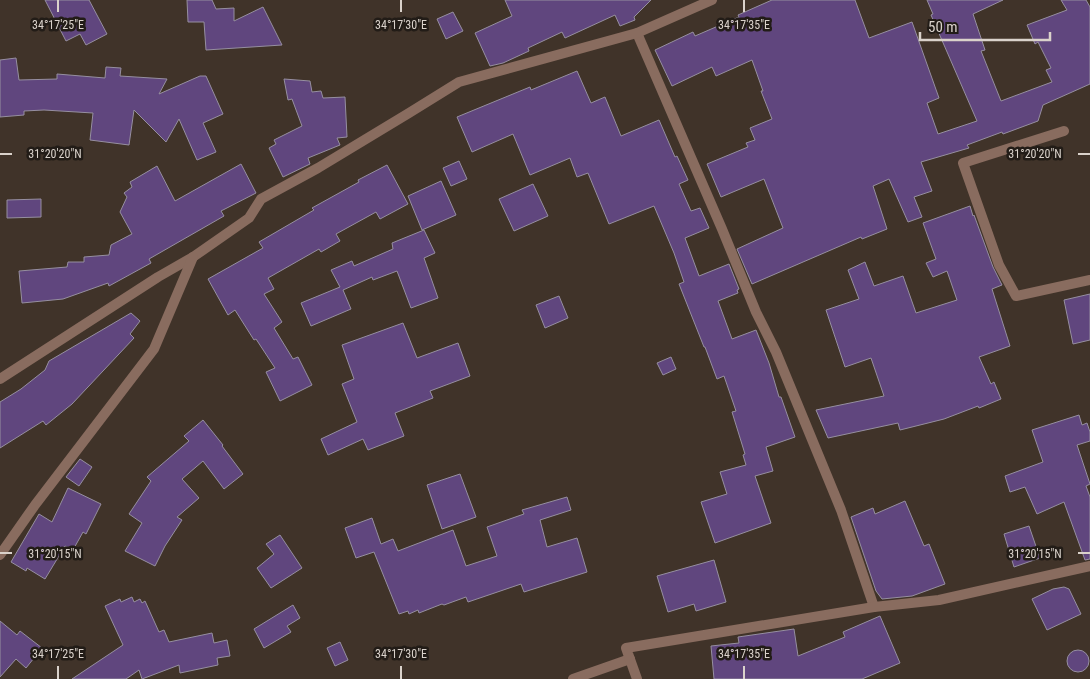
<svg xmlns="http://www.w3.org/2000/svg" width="1090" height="679" font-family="'Roboto Condensed',sans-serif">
<rect width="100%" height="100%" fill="#403329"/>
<!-- building -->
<g fill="#60467e" stroke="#968fa0">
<path d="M45 0H89L107 34 86 45 80 34 66 41Z"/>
<path d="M187 0H212L216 9 234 8V21L263 7 282 45 206 50 204 22H188Z"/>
<path d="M505 0H651L634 17 635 20 620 26 615 15 565 38 562 32 528 48 529 51 503 63 490 66 475 33 512 16Z"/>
<path d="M772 0H855L869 38 912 22 939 98 927 103 938 134 977 121 931 15 933 14 927 0H1003L973 14 985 50 981 51 1001 101 1052 82 1046 70 1051 68 1038 42 1035 44 1027 25 1067 10 1061 0H1086L1090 7V84L1043 105 1038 121 1003 134 1002 132 967 145 969 148 921 162 932 191 914 197 922 217 908 222 889 179 873 186 887 229 862 239 861 237 752 284 737 249 783 228 764 179 721 197 707 164 748 147 746 143 755 140 750 128 772 119 761 91H763L752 60 716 76 712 67 672 86 655 50 693 32 695 36 739 17 738 15Z"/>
<path d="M453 12 463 31 446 39 437 19Z"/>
<path d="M16 58 19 80 57 79V74L105 78 106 67 121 68 120 76 167 79 159 94 200 76H206L223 114 203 123 216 152 197 160 179 119 166 142 134 110 129 145 90 140 93 113 44 110 24 111V115L0 117V60Z"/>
<path d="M577 71 591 103 605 97 621 136 659 120 675 157 677 156 688 180 679 184 691 211 700 208 709 228 685 238 699 276 729 264 739 289 737 290 738 293 718 301 732 339 756 330 769 363 779 397H781L795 437 766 447 773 471 755 476 771 523 715 543 701 502 727 494 720 472 746 465 743 455 745 454 732 412 736 411 724 376 717 379 705 347H704L679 284 684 282 674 253 654 206 609 224 588 173 577 177 570 158 530 175 513 134 472 152 457 117 530 87 531 90Z"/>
<path d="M284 79 310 81 312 92 321 91 323 98 345 97 347 137 337 138 340 145 308 158 310 164 283 177 269 148 276 144 274 140 302 126 292 99 288 100Z"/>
<path d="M459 161 467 179 451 186 443 168Z"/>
<path d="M241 164 256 193 221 211 224 216 149 259 151 263 109 286 108 283 63 299 22 303 19 271 67 267 68 262H84V257L109 255 111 245 132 234 120 212 127 197 124 193 132 187 130 182 157 166 175 201Z"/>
<path d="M387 165 408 204 380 219 376 212 336 234 340 241 321 252 319 249 268 278 274 289 264 294 282 322 274 328 293 359 298 357 312 385 280 401 266 372 275 368 256 339 254 340 235 310 228 315 208 279 263 248 259 242 314 210 312 208 359 182 358 180Z"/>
<path d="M441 181 456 215 422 230 408 196Z"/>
<path d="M533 184 548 216 514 231 499 199Z"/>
<path d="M41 199V217L7 218V200Z"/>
<path d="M970 206 973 216 974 215 993 267 1002 285 992 289 1010 346 979 357 991 384 994 382 1001 399 979 408 978 406 944 419 900 430 898 423 828 438 816 410 884 396 871 358 845 367 826 310 859 299 848 270 865 262 874 286 903 276 916 313 957 300 947 271 933 277 926 263 936 259 923 223Z"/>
<path d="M424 230 435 253 424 258 438 298 411 308 397 271 373 280 372 277 343 290 351 309 311 326 301 303 340 287 331 270 352 261 354 266 393 249 392 243Z"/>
<path d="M1090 294V340L1073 344 1064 300Z"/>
<path d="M559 296 568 318 545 328 536 305Z"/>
<path d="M131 313 140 321 130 334 134 338 72 404 46 425 43 421 0 448V402L21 389 45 370 49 361Z"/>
<path d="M403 323 417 358 458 343 470 376 430 391 433 398 395 413 404 436 368 450 363 439 328 455 321 439 357 422 342 384 354 379 342 345Z"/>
<path d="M671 357 676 369 663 375 657 363Z"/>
<path d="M1079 415 1082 425 1087 423 1090 432V441L1077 445 1090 484 1086 486 1090 497V559L1085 560 1064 502 1037 514 1025 487 1010 492 1005 476 1043 462 1032 430Z"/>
<path d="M203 420 223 445 222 446 243 474 224 489 203 461 182 479 199 498 177 517 182 520 165 546 155 566 125 551 142 523 129 514 151 481 147 477 189 441 184 436Z"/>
<path d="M80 459 92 467 79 486 66 477Z"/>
<path d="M460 474 476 517 442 529 427 485Z"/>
<path d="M68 488 101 504 86 534 83 532 73 550 65 546 45 579 27 568 26 571 11 562 39 514 52 522Z"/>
<path d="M567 497 571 510 540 520 547 547 577 538 587 572 524 592 521 584 468 602 466 597 444 605 442 604 419 613 418 610 409 614 408 611 399 614 374 552 356 558 345 528 372 518 381 544 393 539 398 551 453 530 466 566 497 556 487 527 524 514 522 510Z"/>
<path d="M905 501 924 546 929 544 945 584 912 596 882 599 876 591 851 517 873 508 875 514Z"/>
<path d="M1029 526 1040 558 1014 567 1004 534Z"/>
<path d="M280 535 302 568 271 588 257 568 274 554 266 544Z"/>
<path d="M714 560 726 602 696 611 694 604 668 612 657 576Z"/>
<path d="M1064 587 1069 589 1081 614 1047 630 1032 599 1053 589Z"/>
<path d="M132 597 134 602 140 599 142 603 145 601 159 632 164 630 169 642 212 633 214 643 227 640 230 656 217 658 218 665 180 673 179 665 142 679 139 670 126 679H72L123 645 105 606 120 599 121 602Z"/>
<path d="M293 605 300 618 287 626 291 632 264 648 254 629Z"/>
<path d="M880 616 900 663 862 679H714L711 646 739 643 738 637 794 629 798 656 845 637 843 632Z"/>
<path d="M0 621 17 635 20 631 42 648 26 668 16 659 0 677Z"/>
<path d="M340 642 348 660 335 666 327 648Z"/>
<circle cx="1078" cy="661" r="11"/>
</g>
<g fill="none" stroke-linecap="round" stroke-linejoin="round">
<!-- street -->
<g stroke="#896c5f" stroke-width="10">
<path d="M637 33 722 229 756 312 776 352 841 510 874 607"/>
<path d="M1064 131 963 163 999 265 1016 296 1090 280"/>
<path d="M0 379 158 277 193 257 249 218 261 199 318 168 409 113 459 82 637 33 712 0"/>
<path d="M0 555 35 505 154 349 193 257"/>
<path d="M573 679 630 659"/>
<path d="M637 679 626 648 874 607 939 600 1090 566"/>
</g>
</g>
<!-- ticks -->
<path fill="none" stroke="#dad2cb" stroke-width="2" d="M58 0V12M401 0V12M744 0V12M0 154H12M1078 154H1090M0 553H12M1078 553H1090M58 666V679M401 666V679M744 666V679"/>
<g font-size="12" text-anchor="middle" fill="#dad2cb" stroke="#221c17" stroke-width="5" stroke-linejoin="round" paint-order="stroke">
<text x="58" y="29">34°17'25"E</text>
<text x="401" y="29">34°17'30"E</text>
<text x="744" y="29">34°17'35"E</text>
<text x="55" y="158">31°20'20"N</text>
<text x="1035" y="158">31°20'20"N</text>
<text x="55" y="558">31°20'15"N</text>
<text x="1035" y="558">31°20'15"N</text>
<text x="58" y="658">34°17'25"E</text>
<text x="401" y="658">34°17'30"E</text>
<text x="744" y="658">34°17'35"E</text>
</g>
<!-- scale -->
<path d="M920 32v8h130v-8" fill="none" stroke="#dad2cb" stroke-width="2.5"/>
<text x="928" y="32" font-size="15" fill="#dad2cb" stroke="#221c17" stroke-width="4" paint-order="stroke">50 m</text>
</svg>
